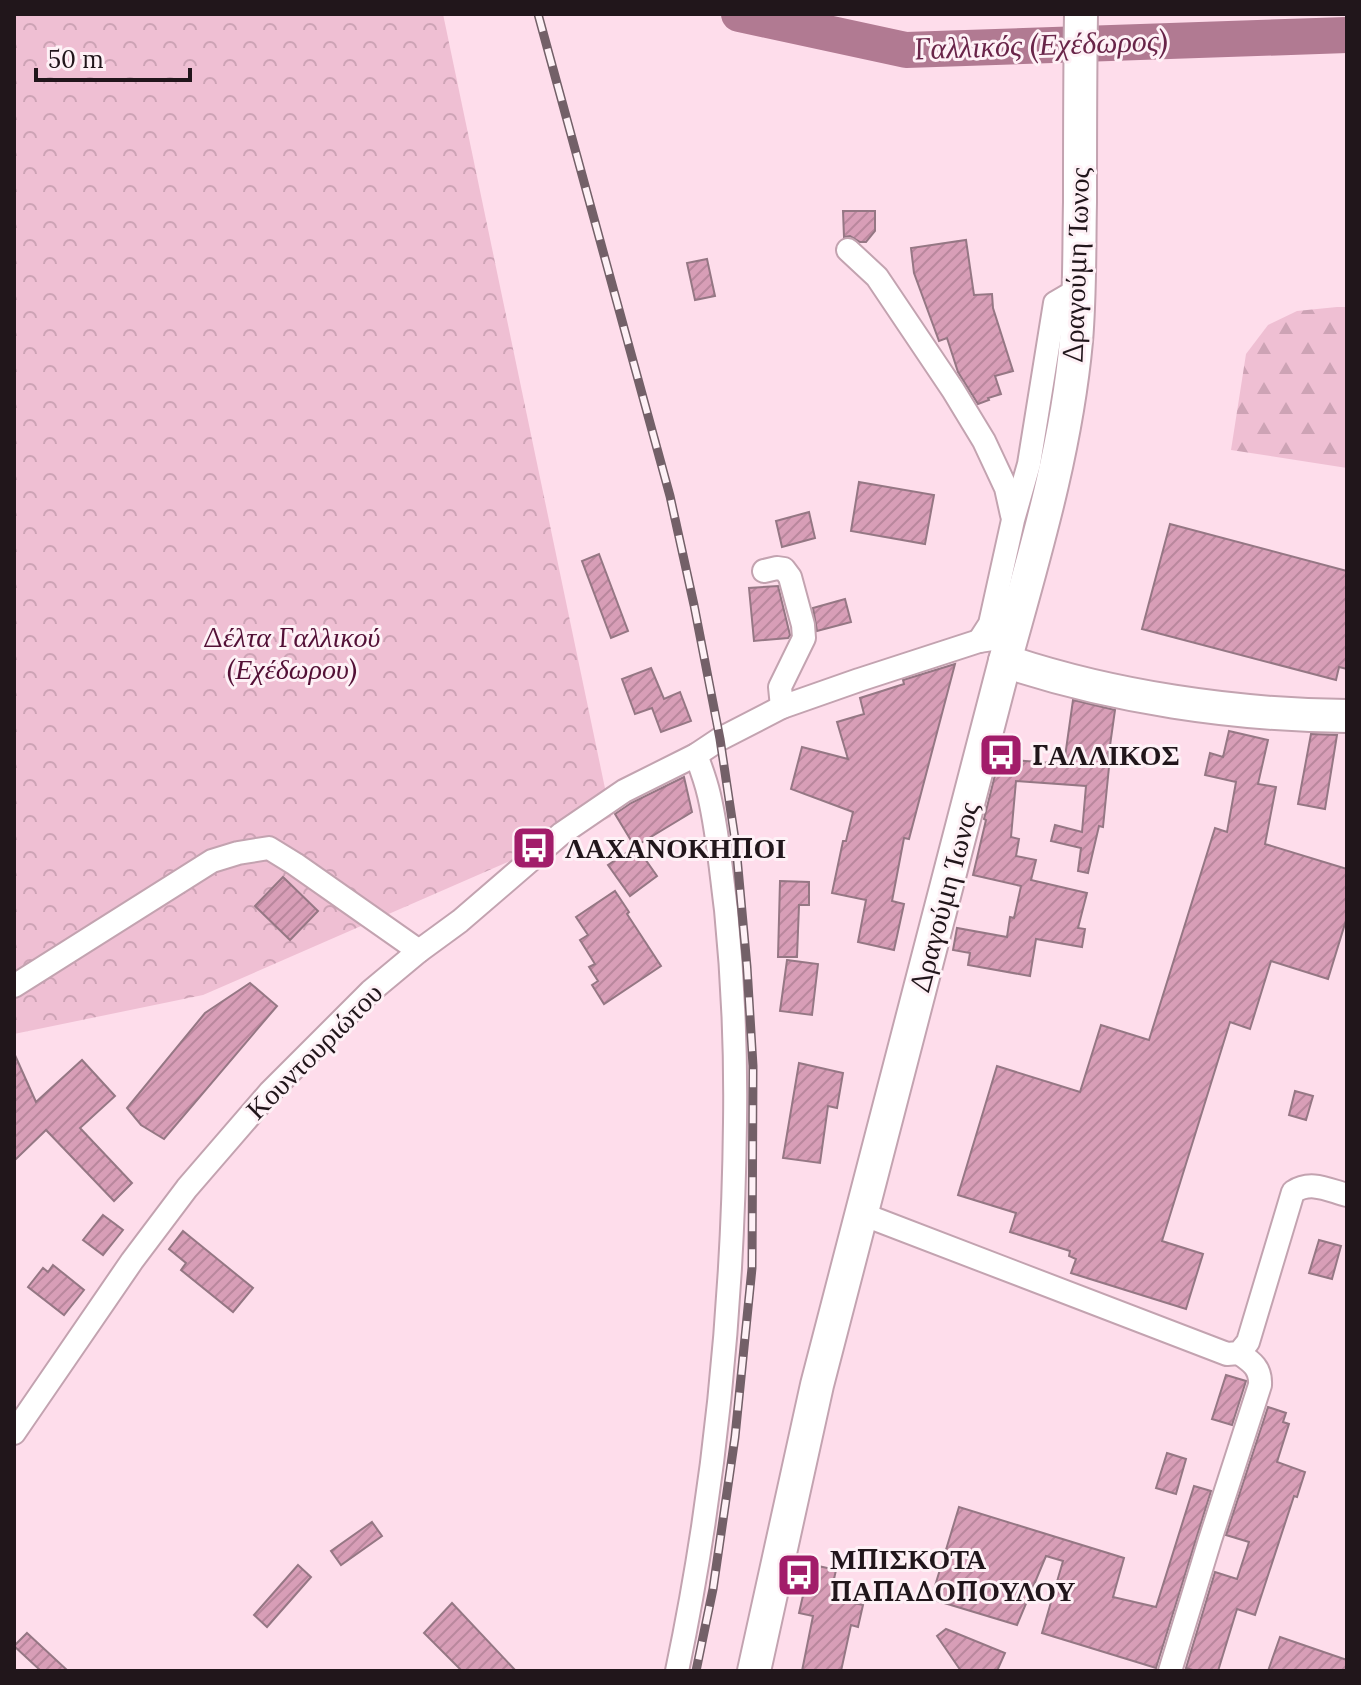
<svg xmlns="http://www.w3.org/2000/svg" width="1361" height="1685" font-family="Lora,serif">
<defs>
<pattern id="forest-firs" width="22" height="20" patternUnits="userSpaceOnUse" patternTransform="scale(2)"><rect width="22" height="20" fill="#efbfd3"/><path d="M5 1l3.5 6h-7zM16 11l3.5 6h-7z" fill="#cda3b5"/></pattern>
<pattern id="park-crowns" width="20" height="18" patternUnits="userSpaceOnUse" patternTransform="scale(2)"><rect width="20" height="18" fill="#efbfd3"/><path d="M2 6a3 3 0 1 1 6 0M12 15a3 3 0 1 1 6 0" fill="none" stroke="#cda3b5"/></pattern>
<pattern id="building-hatch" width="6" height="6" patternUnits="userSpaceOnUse" patternTransform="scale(2)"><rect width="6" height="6" fill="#d89eb7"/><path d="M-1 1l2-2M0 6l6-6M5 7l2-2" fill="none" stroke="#b9879d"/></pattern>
</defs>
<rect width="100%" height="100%" fill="#feddeb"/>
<!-- forest -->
<path fill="url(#forest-firs)" d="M1337 307H1347V468L1231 450 1246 354 1268 325 1297 311Z"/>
<!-- park -->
<path fill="url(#park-crowns)" d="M14 14H443L611 817 203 995 14 1034Z"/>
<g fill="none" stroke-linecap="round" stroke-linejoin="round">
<!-- river -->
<path stroke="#b17a92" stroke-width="36" d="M739 14 906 50 1347 35"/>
</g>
<!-- building -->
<g fill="url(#building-hatch)" stroke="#957784" stroke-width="2">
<path d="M843 211H875V231L866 242H860L850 236 844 237Z"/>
<path d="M966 240 974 295 992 294 993 308 1013 371 995 376 1001 394 988 398 989 400 978 404 958 372 947 338 939 341 914 273 911 248Z"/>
<path d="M707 259 715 296 695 300 687 263Z"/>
<path d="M859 482 934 495 925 544 851 531Z"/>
<path d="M809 512 815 538 782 547 776 521Z"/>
<path d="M1170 524 1347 571V669L1339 667 1336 680 1142 629Z"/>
<path d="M599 554 628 631 611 638 582 561Z"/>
<path d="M778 586 790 635 788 638 754 641 749 588Z"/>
<path d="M845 599 851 622 817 631 813 608Z"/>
<path d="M955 664 909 839 904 838 892 901 904 904 894 950 858 942 866 900 832 893 843 841H846L853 812 791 789 802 747 848 759 837 722 864 714 860 698 904 684 903 680Z"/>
<path d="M651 668 664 699 680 692 691 721 661 732 652 708 635 714 622 679Z"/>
<path d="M1073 700 1115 710 1107 767H1109L1103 827 1099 826 1088 873 1078 871 1081 848 1051 841 1055 825 1082 832 1086 786 1016 781 1011 837 1019 839 1016 856 1036 860 1031 880 1087 893 1078 928 1085 929 1082 947 1036 939 1030 976 968 965 970 953 953 950 957 928 1007 937 1010 917 1014 918 1021 886 973 875 986 820 984 819 999 759 1064 764Z"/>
<path d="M1229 731 1268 740 1258 784 1276 787 1265 844 1347 869V917L1328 979 1271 961 1250 1029 1230 1022 1162 1241 1203 1254 1186 1309 1071 1273 1076 1259 1069 1256 1070 1251 1010 1232 1016 1213 958 1195 997 1066 1080 1092 1101 1025 1149 1040 1215 828 1227 832 1236 782 1205 775 1210 753 1223 757Z"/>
<path d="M1311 734 1337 735 1325 809 1298 804Z"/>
<path d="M684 777 692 812 636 846 657 876 630 896 608 865 635 847 615 814 631 803Z"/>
<path d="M283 877 318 911 290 940 255 906Z"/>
<path d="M780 881 809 882V905H799L797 957H778Z"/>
<path d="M615 891 629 912 627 914 661 966 604 1004 592 985 598 981 589 967 595 964 580 940 588 935 576 917Z"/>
<path d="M787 960 818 964 812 1015 780 1011Z"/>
<path d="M250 983 277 1006 164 1139 141 1125 127 1108 205 1013Z"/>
<path d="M14 1053 36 1102 82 1060 115 1096 80 1128 132 1183 114 1201 46 1130 14 1161Z"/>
<path d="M799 1063 843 1073 837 1108 828 1106 820 1163 783 1158Z"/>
<path d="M1295 1091 1313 1096 1306 1120 1289 1115Z"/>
<path d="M103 1215 123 1230 103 1255 83 1240Z"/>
<path d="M183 1231 253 1288 233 1312 181 1270 186 1263 169 1249Z"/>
<path d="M1319 1240 1341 1246 1332 1279 1309 1273Z"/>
<path d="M53 1265 84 1290 64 1315 28 1287 43 1268 48 1272Z"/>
<path d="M1226 1375 1246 1381 1232 1425 1212 1419Z"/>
<path d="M1268 1407 1286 1413 1283 1422 1289 1424 1277 1462 1305 1472 1297 1497 1294 1496 1255 1615 1237 1609 1218 1671H1196L1186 1668 1215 1572 1237 1579 1249 1542 1226 1535Z"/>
<path d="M1167 1453 1186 1459 1176 1494 1156 1488Z"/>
<path d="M1194 1486 1211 1491 1156 1668 1042 1633 1063 1561 1046 1556 1017 1625 931 1599 959 1507 1124 1558 1113 1597 1156 1607Z"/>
<path d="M372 1522 382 1536 341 1565 331 1551Z"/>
<path d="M298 1565 311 1577 267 1627 254 1615Z"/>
<path d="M814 1565 836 1570 832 1588 838 1590 836 1599 863 1605 858 1627 851 1625 841 1671H802L813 1616 799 1613 804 1591 807 1592Z"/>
<path d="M452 1603 516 1671H462L424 1633Z"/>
<path d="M946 1629 1005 1653 997 1671H961L937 1636Z"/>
<path d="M27 1633 68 1671H41L14 1646Z"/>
<path d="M1280 1637 1347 1660V1671H1268Z"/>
</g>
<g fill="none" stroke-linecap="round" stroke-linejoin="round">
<!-- street casing -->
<g stroke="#c3a3b0" stroke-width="26">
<g id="street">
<path d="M848 250 877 277 953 390 984 441 1006 488 1012 515"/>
<path d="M764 571 777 568 784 569 790 577 803 625 804 638 780 687 782 707"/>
<path d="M979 641 990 624 1013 520 1029 464 1055 303 1079 289"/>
<path d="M14 986 212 861 238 853 269 848 295 864 419 951"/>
<path d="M862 1214 1227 1354 1239 1353 1248 1342 1293 1192C1311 1180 1328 1190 1347 1195"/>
<path d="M14 1433 132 1261 187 1188 270 1092 371 991 419 951 460 921 561 834 624 791 696 755 720 739 782 707 859 680 979 641 1012 636"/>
<path d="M677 1671C715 1490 733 1307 735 1122 736 1051 733 980 726 910 721 872 718 833 709 795 706 782 701 768 696 755"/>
<path d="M1170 1671 1210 1540 1260 1385C1261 1368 1252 1362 1239 1353"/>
</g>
</g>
<!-- secondary casing -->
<g stroke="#c3a3b0" stroke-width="36">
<g id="secondary">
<path d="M1005 661C1112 697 1234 715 1347 716"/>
<path d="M754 1671 817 1385 1005 661C1034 556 1066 451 1076 341 1080 295 1079 249 1080 202 1080 139 1080 77 1081 14"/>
</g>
</g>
<!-- street -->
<use href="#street" stroke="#fff" stroke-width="22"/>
<!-- secondary -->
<use href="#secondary" stroke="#fff" stroke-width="32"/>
<!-- rail casing -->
<g stroke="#736068" stroke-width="9">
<path id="rail" d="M538 14 670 496 694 605 720 739 736 846 747 967 753 1066 752 1268 735 1437 713 1589 696 1671"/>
</g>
<!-- rail -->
<use href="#rail" stroke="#fef1f6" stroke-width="6" stroke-dasharray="18" stroke-linecap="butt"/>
</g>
<!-- icons -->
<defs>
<g id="bus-square" transform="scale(2.3)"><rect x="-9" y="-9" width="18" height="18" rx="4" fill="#a21d6a" stroke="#fef1f6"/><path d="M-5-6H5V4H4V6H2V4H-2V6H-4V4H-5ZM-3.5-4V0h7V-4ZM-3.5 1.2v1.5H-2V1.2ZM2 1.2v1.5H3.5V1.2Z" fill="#fff"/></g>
</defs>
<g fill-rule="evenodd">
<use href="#bus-square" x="1001" y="755"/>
<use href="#bus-square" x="534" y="848"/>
<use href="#bus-square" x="799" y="1575"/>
</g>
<g text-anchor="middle" stroke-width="6" stroke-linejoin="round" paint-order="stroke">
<!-- street labels -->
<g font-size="28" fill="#21161b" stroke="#fef1f6">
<text transform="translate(1076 265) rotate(-88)" y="10">Δραγούμη Ίωνος</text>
<text transform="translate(944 897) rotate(-75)" y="10">Δραγούμη Ίωνος</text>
<text transform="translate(314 1051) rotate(-45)" y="10">Κουντουριώτου</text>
</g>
<!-- park labels -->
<g font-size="28" font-style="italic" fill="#531036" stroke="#fef1f6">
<text x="292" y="647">Δέλτα Γαλλικού<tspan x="292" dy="32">(Εχέδωρου)</tspan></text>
</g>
<!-- poi labels -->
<g font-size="28" font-weight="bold" fill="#21161b" stroke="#fef1f6" text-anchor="start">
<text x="1032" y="765">ΓΑΛΛΙΚΟΣ</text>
<text x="565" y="858">ΛΑΧΑΝΟΚΗΠΟΙ</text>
<text x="830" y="1569">ΜΠΙΣΚΟΤΑ<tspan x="830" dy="32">ΠΑΠΑΔΟΠΟΥΛΟΥ</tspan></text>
</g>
<!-- water labels -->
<g font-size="30" font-style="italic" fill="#692549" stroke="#fef1f6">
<text transform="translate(1041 45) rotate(-2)" y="10">Γαλλικός (Εχέδωρος)</text>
</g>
</g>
<!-- border -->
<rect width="1361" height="1685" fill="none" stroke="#21161b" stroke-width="32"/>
<!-- scale -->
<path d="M36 68v12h154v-12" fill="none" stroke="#21161b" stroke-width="4"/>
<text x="48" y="68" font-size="24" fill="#21161b" stroke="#fef1f6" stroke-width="6" paint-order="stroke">50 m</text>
</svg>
